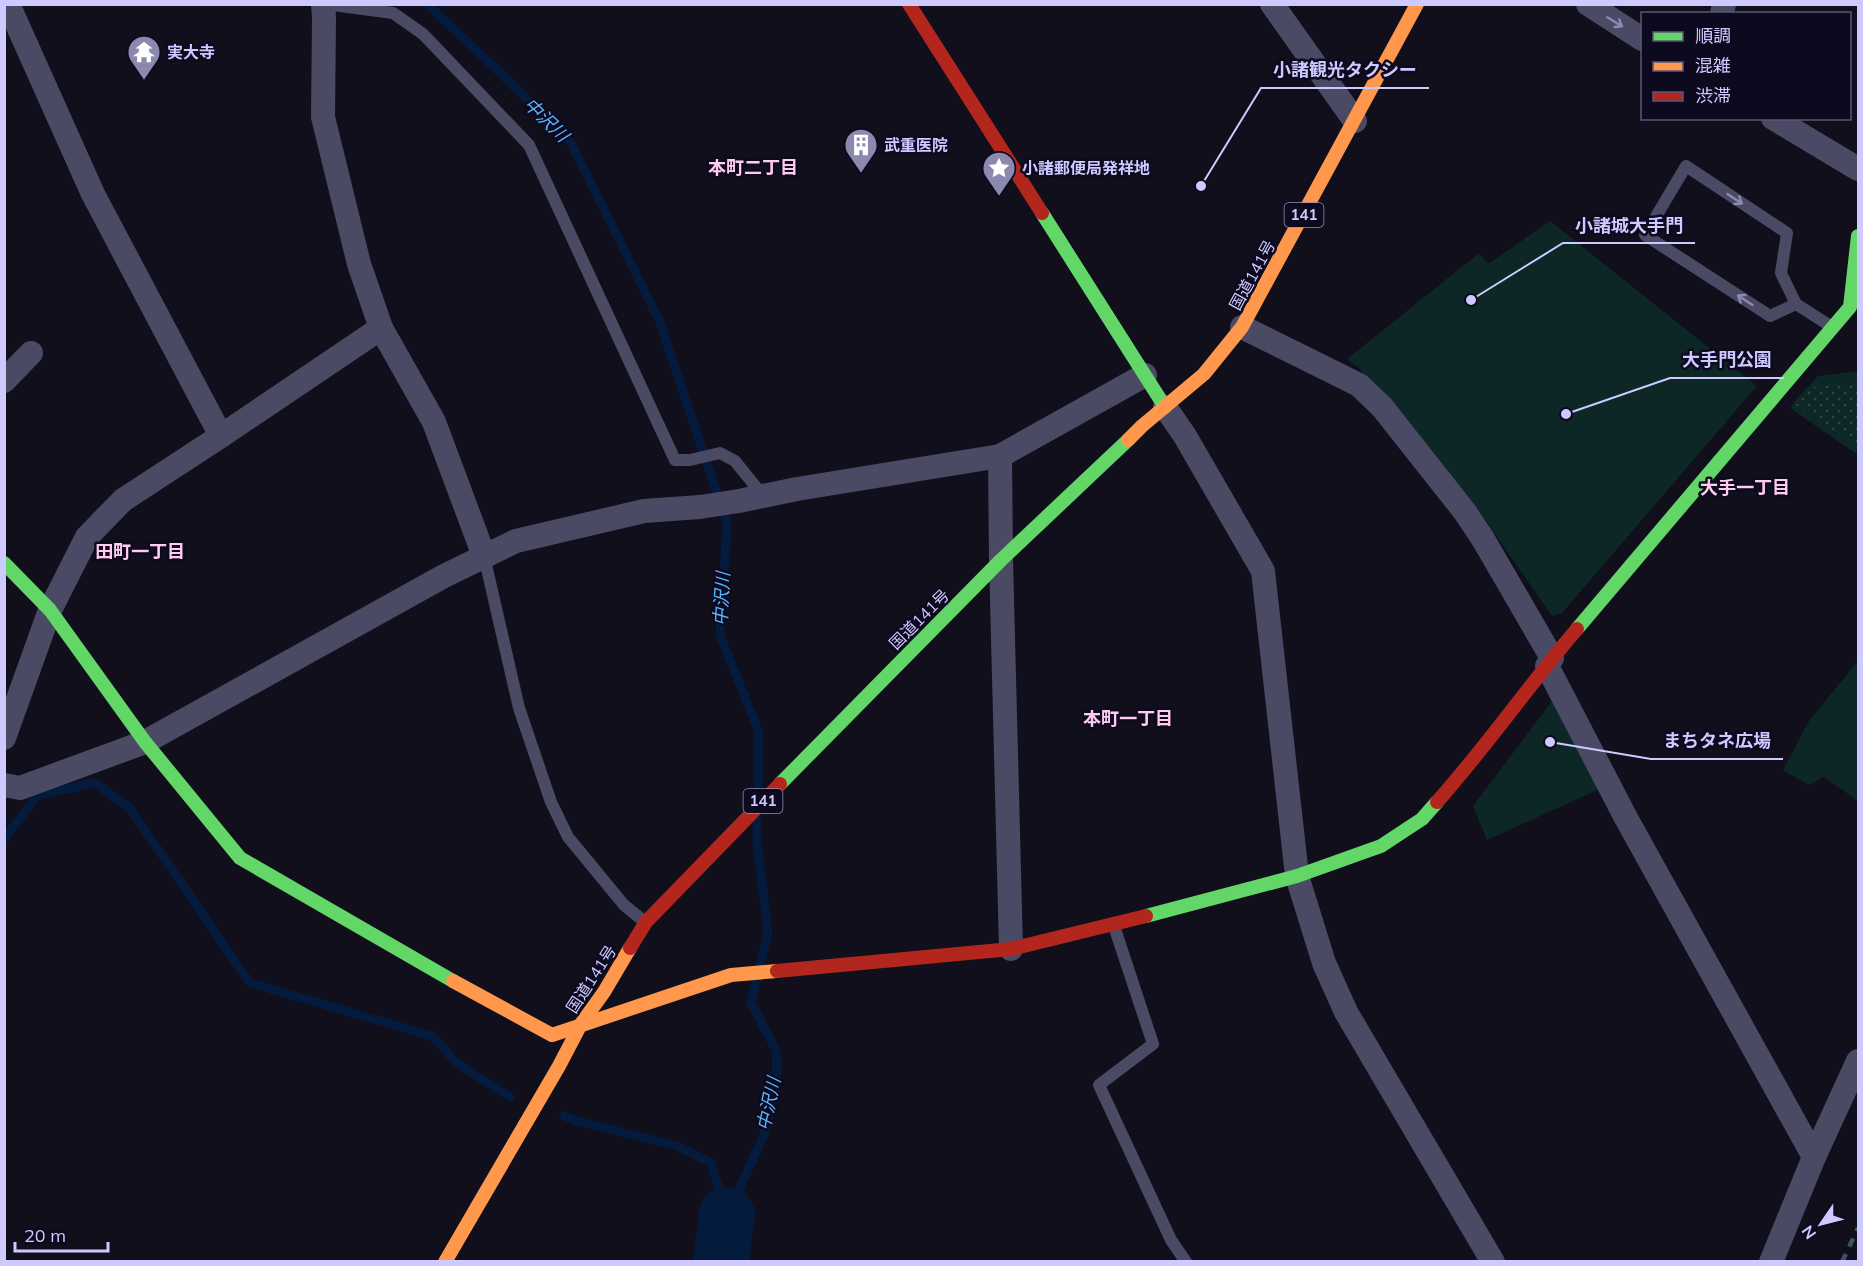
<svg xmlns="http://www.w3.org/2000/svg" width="1863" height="1266" font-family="Mulish,'Noto Sans JP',sans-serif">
<defs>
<pattern id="garden-dots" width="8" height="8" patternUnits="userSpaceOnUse" patternTransform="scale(1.5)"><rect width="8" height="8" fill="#0d2727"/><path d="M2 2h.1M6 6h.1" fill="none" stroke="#2f4547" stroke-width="1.8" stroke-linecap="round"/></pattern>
</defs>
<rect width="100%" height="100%" fill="#100f1b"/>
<!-- green -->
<g fill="#0d2727">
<path d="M1550 221 1757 386 1562 613 1552 616 1472 501 1359 368 1347 359 1479 253 1488 264Z"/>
<path d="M1858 371V455L1790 408 1818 376Z"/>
<path d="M1858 661V801L1824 777 1809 785 1783 770 1809 721Z"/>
<path d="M1555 697 1602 788 1487 840 1473 806Z"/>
</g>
<!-- garden -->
<path fill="url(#garden-dots)" d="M1858 382V447L1793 403 1807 388Z"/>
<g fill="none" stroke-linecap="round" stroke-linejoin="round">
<!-- stream -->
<g stroke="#051b3d" stroke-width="9">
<path d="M427 4 495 68 571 143 660 322 727 523 720 635 758 730V795"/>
<path d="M4 839 38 795 95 783 129 807 250 983 432 1036 456 1062 510 1097"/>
<path d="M564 1116 577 1121 677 1146 711 1163 727 1215"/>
<path d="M727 1215 764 1135 777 1084 776 1050 751 1003 768 932 757 843V821"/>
</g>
<!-- river -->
<path stroke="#051b3d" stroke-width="56" d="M721 1262 727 1215"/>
<!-- lane -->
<g stroke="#4a4a65" stroke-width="12">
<path d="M325 4 393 13 423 34 529 145 675 460H690L720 453 735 461 764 497"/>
<path d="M1796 304 1770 316 1645 235 1686 166 1787 233 1781 273 1796 304 1832 327"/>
<path d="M484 556 519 708 551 802 568 837 624 905 645 922"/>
<path d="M1114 926 1153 1044 1099 1085 1171 1240 1186 1262"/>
</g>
<!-- street -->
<g stroke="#4a4a65" stroke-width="24">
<path d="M8 4 93 194 221 436"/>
<path d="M323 4 324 18 323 117 359 264 381 328 434 422 484 556"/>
<path d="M1272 4 1355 121"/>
<path d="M1588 4 1642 39"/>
<path d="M1722 14 1724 4"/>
<path d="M1773 118 1858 169"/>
<path d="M1242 327 1359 385 1382 407 1465 512 1483 539 1552 658"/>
<path d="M4 381 31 353"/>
<path d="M1165 407 1185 436 1263 571 1297 876 1324 963 1346 1012 1493 1262"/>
<path d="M1000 456 1001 560 1011 949"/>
<path d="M1547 666 1626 818 1814 1157 1771 1262"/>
<path d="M4 738 50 610 87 537 123 500 221 436 381 328"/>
<path d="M4 785 20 788 145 742 444 576 516 541 644 511 700 507 739 501 797 489 1000 456 1145 375"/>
<path d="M1814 1157 1858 1061"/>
</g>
<!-- fast -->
<g stroke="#63d668" stroke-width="14">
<path d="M1042 213 1165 407"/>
<path d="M4 563 50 610 145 742 240 858 453 981"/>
<path d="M1577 629 1850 307 1858 236"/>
<path d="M780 784 1001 560 1128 440"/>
<path d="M1146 916 1297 876 1381 846 1422 819 1437 802"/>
</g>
<!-- slow -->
<g stroke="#ff974d" stroke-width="14">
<path d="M1128 440 1142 426 1204 374 1242 327 1417 4"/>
<path d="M453 981 552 1035 731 975 777 971"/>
<path d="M445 1262 559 1066 581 1024 604 992 630 948"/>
</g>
<!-- jam -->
<g stroke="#b3261e" stroke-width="14">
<path d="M909 4 1042 213"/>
<path d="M1437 802C1486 747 1529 685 1577 629"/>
<path d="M630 948 646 922 780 784"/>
<path d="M777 971 1011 949 1146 916"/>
</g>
<!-- rail -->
<path stroke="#3c5366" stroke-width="4.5" stroke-dasharray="9 8" stroke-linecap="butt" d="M1842 1262 1858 1228"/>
</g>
<!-- one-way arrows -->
<defs><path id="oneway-shaft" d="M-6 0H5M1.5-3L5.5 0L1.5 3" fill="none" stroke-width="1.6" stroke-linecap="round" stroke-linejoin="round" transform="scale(1.5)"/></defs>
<g stroke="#8c8ab2">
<use href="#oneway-shaft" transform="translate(1615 22) rotate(32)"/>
<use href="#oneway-shaft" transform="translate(1735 199) rotate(33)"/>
<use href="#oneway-shaft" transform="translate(1745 300) rotate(-147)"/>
</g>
<!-- icons -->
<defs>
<g id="temple-pin" transform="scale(1.725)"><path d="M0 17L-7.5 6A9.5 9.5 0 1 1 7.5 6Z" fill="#8c89af" stroke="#0d0a20"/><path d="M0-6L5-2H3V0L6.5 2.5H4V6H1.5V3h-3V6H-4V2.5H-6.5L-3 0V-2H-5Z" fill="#fff"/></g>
<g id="building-pin" transform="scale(1.725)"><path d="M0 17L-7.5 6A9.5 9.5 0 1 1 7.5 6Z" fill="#8c89af" stroke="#0d0a20"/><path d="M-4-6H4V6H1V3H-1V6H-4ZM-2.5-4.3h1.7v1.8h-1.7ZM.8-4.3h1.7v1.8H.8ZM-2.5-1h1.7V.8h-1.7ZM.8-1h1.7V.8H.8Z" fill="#fff"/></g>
<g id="sight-pin" transform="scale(1.725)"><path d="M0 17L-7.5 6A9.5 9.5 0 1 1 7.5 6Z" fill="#8c89af" stroke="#0d0a20"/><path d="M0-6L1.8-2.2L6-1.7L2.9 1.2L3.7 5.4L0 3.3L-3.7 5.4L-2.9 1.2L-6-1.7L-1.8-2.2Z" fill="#fff"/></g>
</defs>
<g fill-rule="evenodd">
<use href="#temple-pin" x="144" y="52"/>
<use href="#building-pin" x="861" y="145"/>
<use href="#sight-pin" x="999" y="168"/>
</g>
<g text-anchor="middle" stroke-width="5" stroke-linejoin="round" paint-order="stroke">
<!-- shield labels -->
<g fill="#0d0a20" stroke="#9490bc" stroke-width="1.5">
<rect x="1284.5" y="203" width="39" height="24" rx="4.5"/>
<rect x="743.5" y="789" width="39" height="24" rx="4.5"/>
</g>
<g font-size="15" font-weight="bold" fill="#cecaff">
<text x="1304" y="220">141</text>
<text x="763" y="806">141</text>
</g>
<!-- poi labels -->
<g font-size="16" font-weight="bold" fill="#cecaff" stroke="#0d0a20" text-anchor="start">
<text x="167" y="58">実大寺</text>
<text x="884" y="151">武重医院</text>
<text x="1022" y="174">小諸郵便局発祥地</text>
</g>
<!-- street labels -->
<g font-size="16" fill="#cecaff" stroke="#0d0a20">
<text transform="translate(1252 275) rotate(-61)" y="6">国道141号</text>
<text transform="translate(919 619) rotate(-45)" y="6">国道141号</text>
<text transform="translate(591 979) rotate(-57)" y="6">国道141号</text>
</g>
<!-- water labels -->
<g font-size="18" font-style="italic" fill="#58b7ff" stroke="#0d0a20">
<text transform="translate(546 120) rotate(44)" y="6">中沢川</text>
<text transform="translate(722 599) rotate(-87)" y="6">中沢川</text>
<text transform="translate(769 1104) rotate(-78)" y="6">中沢川</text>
</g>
<!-- neighbourhood labels -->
<g font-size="18" font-weight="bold" fill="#fce" stroke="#0d0a20">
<text x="753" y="174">本町二丁目</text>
<text x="1745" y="494">大手一丁目</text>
<text x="140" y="558">田町一丁目</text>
<text x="1128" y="725">本町一丁目</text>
</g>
</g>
<!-- callouts -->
<path fill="none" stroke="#cecaff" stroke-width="2" d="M1201 186L1261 88H1429M1471 300L1563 243H1695M1566 414L1670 378H1784M1550 742L1651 759H1783"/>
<g fill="#cecaff" stroke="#0d0a20" stroke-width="2">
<circle cx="1201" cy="186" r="6"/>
<circle cx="1471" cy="300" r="6"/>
<circle cx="1566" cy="414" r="6"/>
<circle cx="1550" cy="742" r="6"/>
</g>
<g font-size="18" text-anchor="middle" font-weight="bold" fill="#cecaff" stroke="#0d0a20" stroke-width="5" stroke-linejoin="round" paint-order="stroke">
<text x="1345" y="76">小諸観光タクシー</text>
<text x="1629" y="232">小諸城大手門</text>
<text x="1727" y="366">大手門公園</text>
<text x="1717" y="747">まちタネ広場</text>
</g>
<!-- border -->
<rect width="1863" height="1266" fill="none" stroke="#cecaff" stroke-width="12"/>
<!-- legend -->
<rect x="1641" y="12" width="210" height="108" fill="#0d0a20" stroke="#5a5779" stroke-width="1.5"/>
<rect x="1653" y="32" width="30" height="9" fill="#63d668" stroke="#5a5779" stroke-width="1.5"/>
<text x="1695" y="42" font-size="18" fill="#cecaff">順調</text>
<rect x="1653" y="62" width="30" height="9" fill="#ff974d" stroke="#5a5779" stroke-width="1.5"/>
<text x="1695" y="72" font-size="18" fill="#cecaff">混雑</text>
<rect x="1653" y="92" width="30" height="9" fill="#b3261e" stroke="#5a5779" stroke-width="1.5"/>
<text x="1695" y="102" font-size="18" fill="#cecaff">渋滞</text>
<!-- north arrow -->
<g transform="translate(1821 1224) rotate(235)" stroke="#0d0a20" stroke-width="4.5" paint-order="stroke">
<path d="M0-4.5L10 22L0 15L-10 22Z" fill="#cecaff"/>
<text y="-9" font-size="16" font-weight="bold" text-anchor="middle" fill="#cecaff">N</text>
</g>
<!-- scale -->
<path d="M15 1242v9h93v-9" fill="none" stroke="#cecaff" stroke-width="3"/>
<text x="24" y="1242" font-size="18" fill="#cecaff" stroke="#0d0a20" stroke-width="4.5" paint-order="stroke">20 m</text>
</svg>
